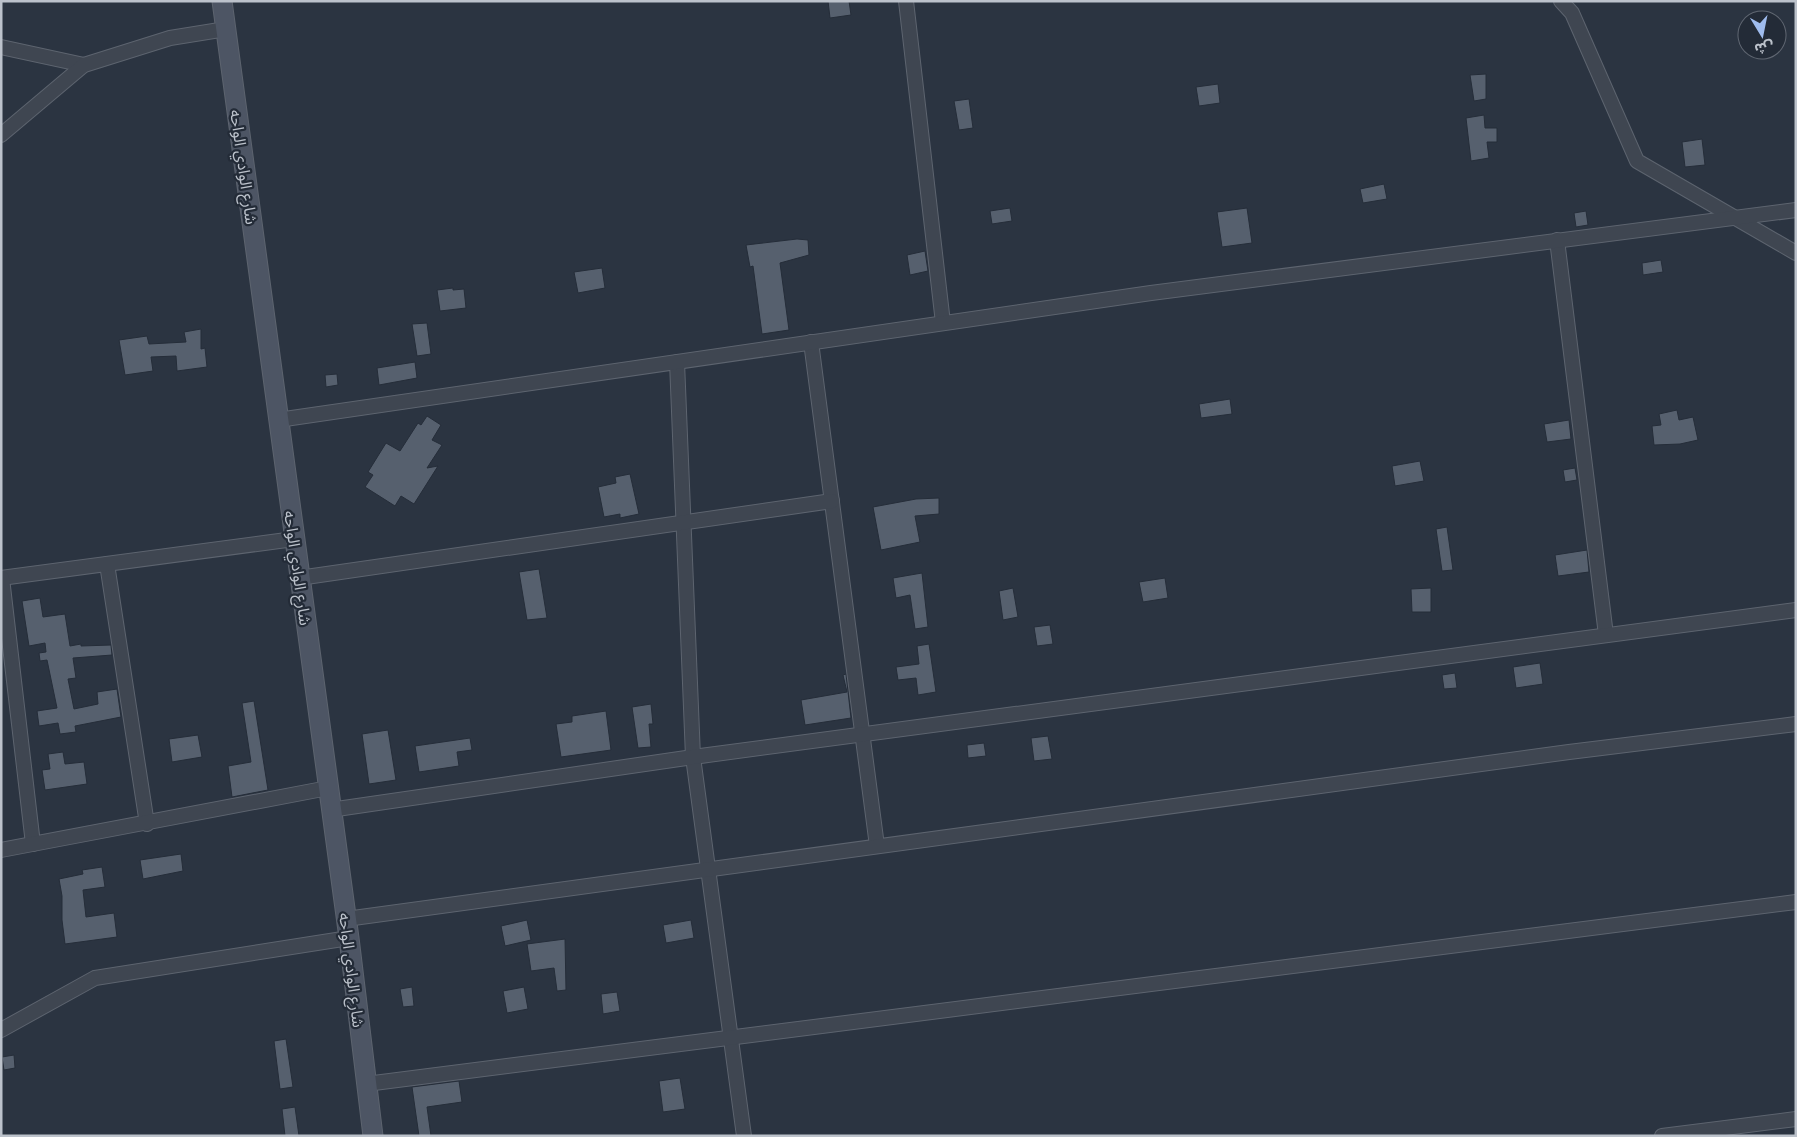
<svg xmlns="http://www.w3.org/2000/svg" width="1797" height="1137" font-family="Quicksand,'Noto Sans Arabic',sans-serif">
<rect width="100%" height="100%" fill="#2b3441"/>
<!-- building -->
<g fill="#56606e" stroke="#252d39">
<path d="M828 1H849L851 15 830 18Z"/>
<path d="M1486 74V99L1474 101 1470 75Z"/>
<path d="M1218 84 1220 103 1199 106 1196 87Z"/>
<path d="M969 99 973 128 959 130 954 101Z"/>
<path d="M1484 115 1485 128H1497V142H1487L1489 158 1471 161 1466 118Z"/>
<path d="M1702 139 1705 165 1685 167 1682 142Z"/>
<path d="M1384 184 1387 199 1363 203 1360 189Z"/>
<path d="M1010 208 1012 221 992 224 990 211Z"/>
<path d="M1247 208 1252 243 1222 247 1217 212Z"/>
<path d="M1586 211 1588 225 1576 227 1574 213Z"/>
<path d="M797 239 808 240 809 255 780 263 789 330 762 334 753 266 750 267 746 245Z"/>
<path d="M925 251 928 271 910 275 907 255Z"/>
<path d="M1661 260 1663 272 1643 275 1642 263Z"/>
<path d="M602 268 605 288 578 293 574 272Z"/>
<path d="M453 288V290L464 289 466 308 440 311 437 290Z"/>
<path d="M427 323 431 354 417 356 412 324Z"/>
<path d="M201 329V349L205 348 207 367 177 371 176 356 151 357 153 371 125 375 119 340 147 336 149 344 186 342 184 332Z"/>
<path d="M415 362 417 378 379 385 377 368Z"/>
<path d="M337 374 338 385 326 387 325 375Z"/>
<path d="M1230 399 1232 414 1201 418 1199 404Z"/>
<path d="M1677 410 1679 420 1693 417 1698 440 1680 444 1654 445 1652 426 1661 425 1659 414Z"/>
<path d="M427 416 441 425 432 440 442 445 427 468 438 466 414 504 401 496 395 506 365 487 373 475 368 472 386 443 400 451 418 423 421 425Z"/>
<path d="M1569 420 1571 439 1547 442 1544 424Z"/>
<path d="M1420 461 1424 481 1395 486 1392 466Z"/>
<path d="M1575 468 1577 480 1565 482 1563 470Z"/>
<path d="M630 474 639 514 620 518V514L604 517 598 487 616 483 615 477Z"/>
<path d="M939 498V514L915 516 920 542 881 550 873 507 916 499Z"/>
<path d="M1447 527 1453 570 1442 571 1436 529Z"/>
<path d="M1587 550 1589 572 1558 576 1555 555Z"/>
<path d="M539 569 547 618 527 620 519 572Z"/>
<path d="M922 573 928 627 915 629 910 595 896 598 893 578Z"/>
<path d="M1165 578 1168 598 1143 602 1139 582Z"/>
<path d="M1013 588 1018 617 1003 620 999 591Z"/>
<path d="M1431 588V612H1412L1411 589Z"/>
<path d="M40 598 43 617 65 614 70 646 81 644V646L111 645 112 655 73 658 76 678 68 679 74 709 98 704 97 692 117 689 121 717 75 726 76 732 60 734 58 723 39 726 37 711 57 708 47 660 40 661 39 653 46 652 45 643 29 646 22 601Z"/>
<path d="M1050 625 1053 644 1037 646 1034 627Z"/>
<path d="M929 644 936 692 918 695 916 678 898 680 896 667 919 664 917 646Z"/>
<path d="M1540 663 1543 684 1516 688 1513 667Z"/>
<path d="M1455 673 1457 688 1444 689 1442 675Z"/>
<path d="M846 674 851 718 805 725 801 700 847 692 843 675Z"/>
<path d="M254 701 268 790 232 797 228 766 251 762 242 703Z"/>
<path d="M651 704 653 724H649L651 747 638 748 632 707Z"/>
<path d="M606 711 611 750 561 757 556 724 572 722V716Z"/>
<path d="M388 730 396 780 369 784 362 734Z"/>
<path d="M198 735 202 757 172 762 169 739Z"/>
<path d="M1048 736 1052 759 1034 761 1031 738Z"/>
<path d="M470 738 472 750 457 752 459 766 419 772 415 746Z"/>
<path d="M984 743 986 756 968 758 967 745Z"/>
<path d="M63 752 65 764 84 762 87 784 45 790 42 770 50 769 48 754Z"/>
<path d="M181 854 183 871 143 879 140 860Z"/>
<path d="M102 867 105 887 83 890 86 917 114 913 117 937 65 944 62 920V896L59 879 83 874 82 870Z"/>
<path d="M527 920 531 940 505 946 501 926Z"/>
<path d="M691 920 694 938 666 943 663 925Z"/>
<path d="M565 939 566 990 557 991 554 968 531 971 527 944Z"/>
<path d="M412 987 414 1006 403 1007 400 989Z"/>
<path d="M524 987 528 1009 507 1013 503 991Z"/>
<path d="M617 992 620 1011 603 1014 601 994Z"/>
<path d="M286 1039 293 1087 280 1089 274 1041Z"/>
<path d="M14 1055 15 1068 4 1070 2 1057Z"/>
<path d="M680 1078 685 1109 663 1112 659 1081Z"/>
<path d="M459 1081 462 1102 427 1107 431 1136H419L412 1087Z"/>
<path d="M295 1107 299 1136H285L282 1109Z"/>
</g>
<g fill="none" stroke-linecap="round" stroke-linejoin="round">
<!-- street casing -->
<g stroke="#5d646f" stroke-width="16">
<g id="street">
<path d="M906 1 943 323"/>
<path d="M1561 1 1572 13 1637 161 1796 253"/>
<path d="M1 47 84 65"/>
<path d="M1 135 84 65 170 38 226 29"/>
<path d="M1557 240 1606 635"/>
<path d="M811 342 877 846"/>
<path d="M677 362 693 757 744 1136"/>
<path d="M278 420 1151 293 1796 210"/>
<path d="M107 564 147 824"/>
<path d="M1 578 294 539"/>
<path d="M2 578 33 844"/>
<path d="M299 578 832 501"/>
<path d="M330 810 693 757 1796 610"/>
<path d="M1 850 328 788"/>
<path d="M346 919 1569 752 1796 724"/>
<path d="M1 1030 95 978 349 938"/>
<path d="M366 1084 1796 902"/>
<path d="M1662 1136 1796 1119"/>
</g>
</g>
<!-- secondary casing -->
<g stroke="#5d646f" stroke-width="21">
<path id="secondary" d="M222 1 349 938 373 1136"/>
</g>
<!-- street -->
<use href="#street" stroke="#3f4651" stroke-width="14"/>
<!-- secondary -->
<use href="#secondary" stroke="#4d5564" stroke-width="19"/>
</g>
<g text-anchor="middle" stroke-width="4.5" stroke-linejoin="round" paint-order="stroke">
<!-- street labels -->
<g font-size="16" fill="#bcc2cb" stroke="#232b37">
<text transform="translate(244 167) rotate(82)" y="6">شارع الوادي الواحه</text>
<text transform="translate(298 568) rotate(82)" y="6">شارع الوادي الواحه</text>
<text transform="translate(352 970) rotate(83)" y="6">شارع الوادي الواحه</text>
</g>
</g>
<!-- border -->
<rect width="1797" height="1137" fill="none" stroke="#bcc2cb" stroke-width="5"/>
<!-- north arrow -->
<g transform="translate(1762 35) rotate(170)"><circle r="24" fill="#232b37" stroke="#606772"/>
<path d="M0-4L9 19L0 12L-9 19Z" fill="#9fbcee"/>
<text y="-8" font-size="14" font-weight="bold" text-anchor="middle" fill="#bcc2cb">ش</text>
</g>
</svg>
